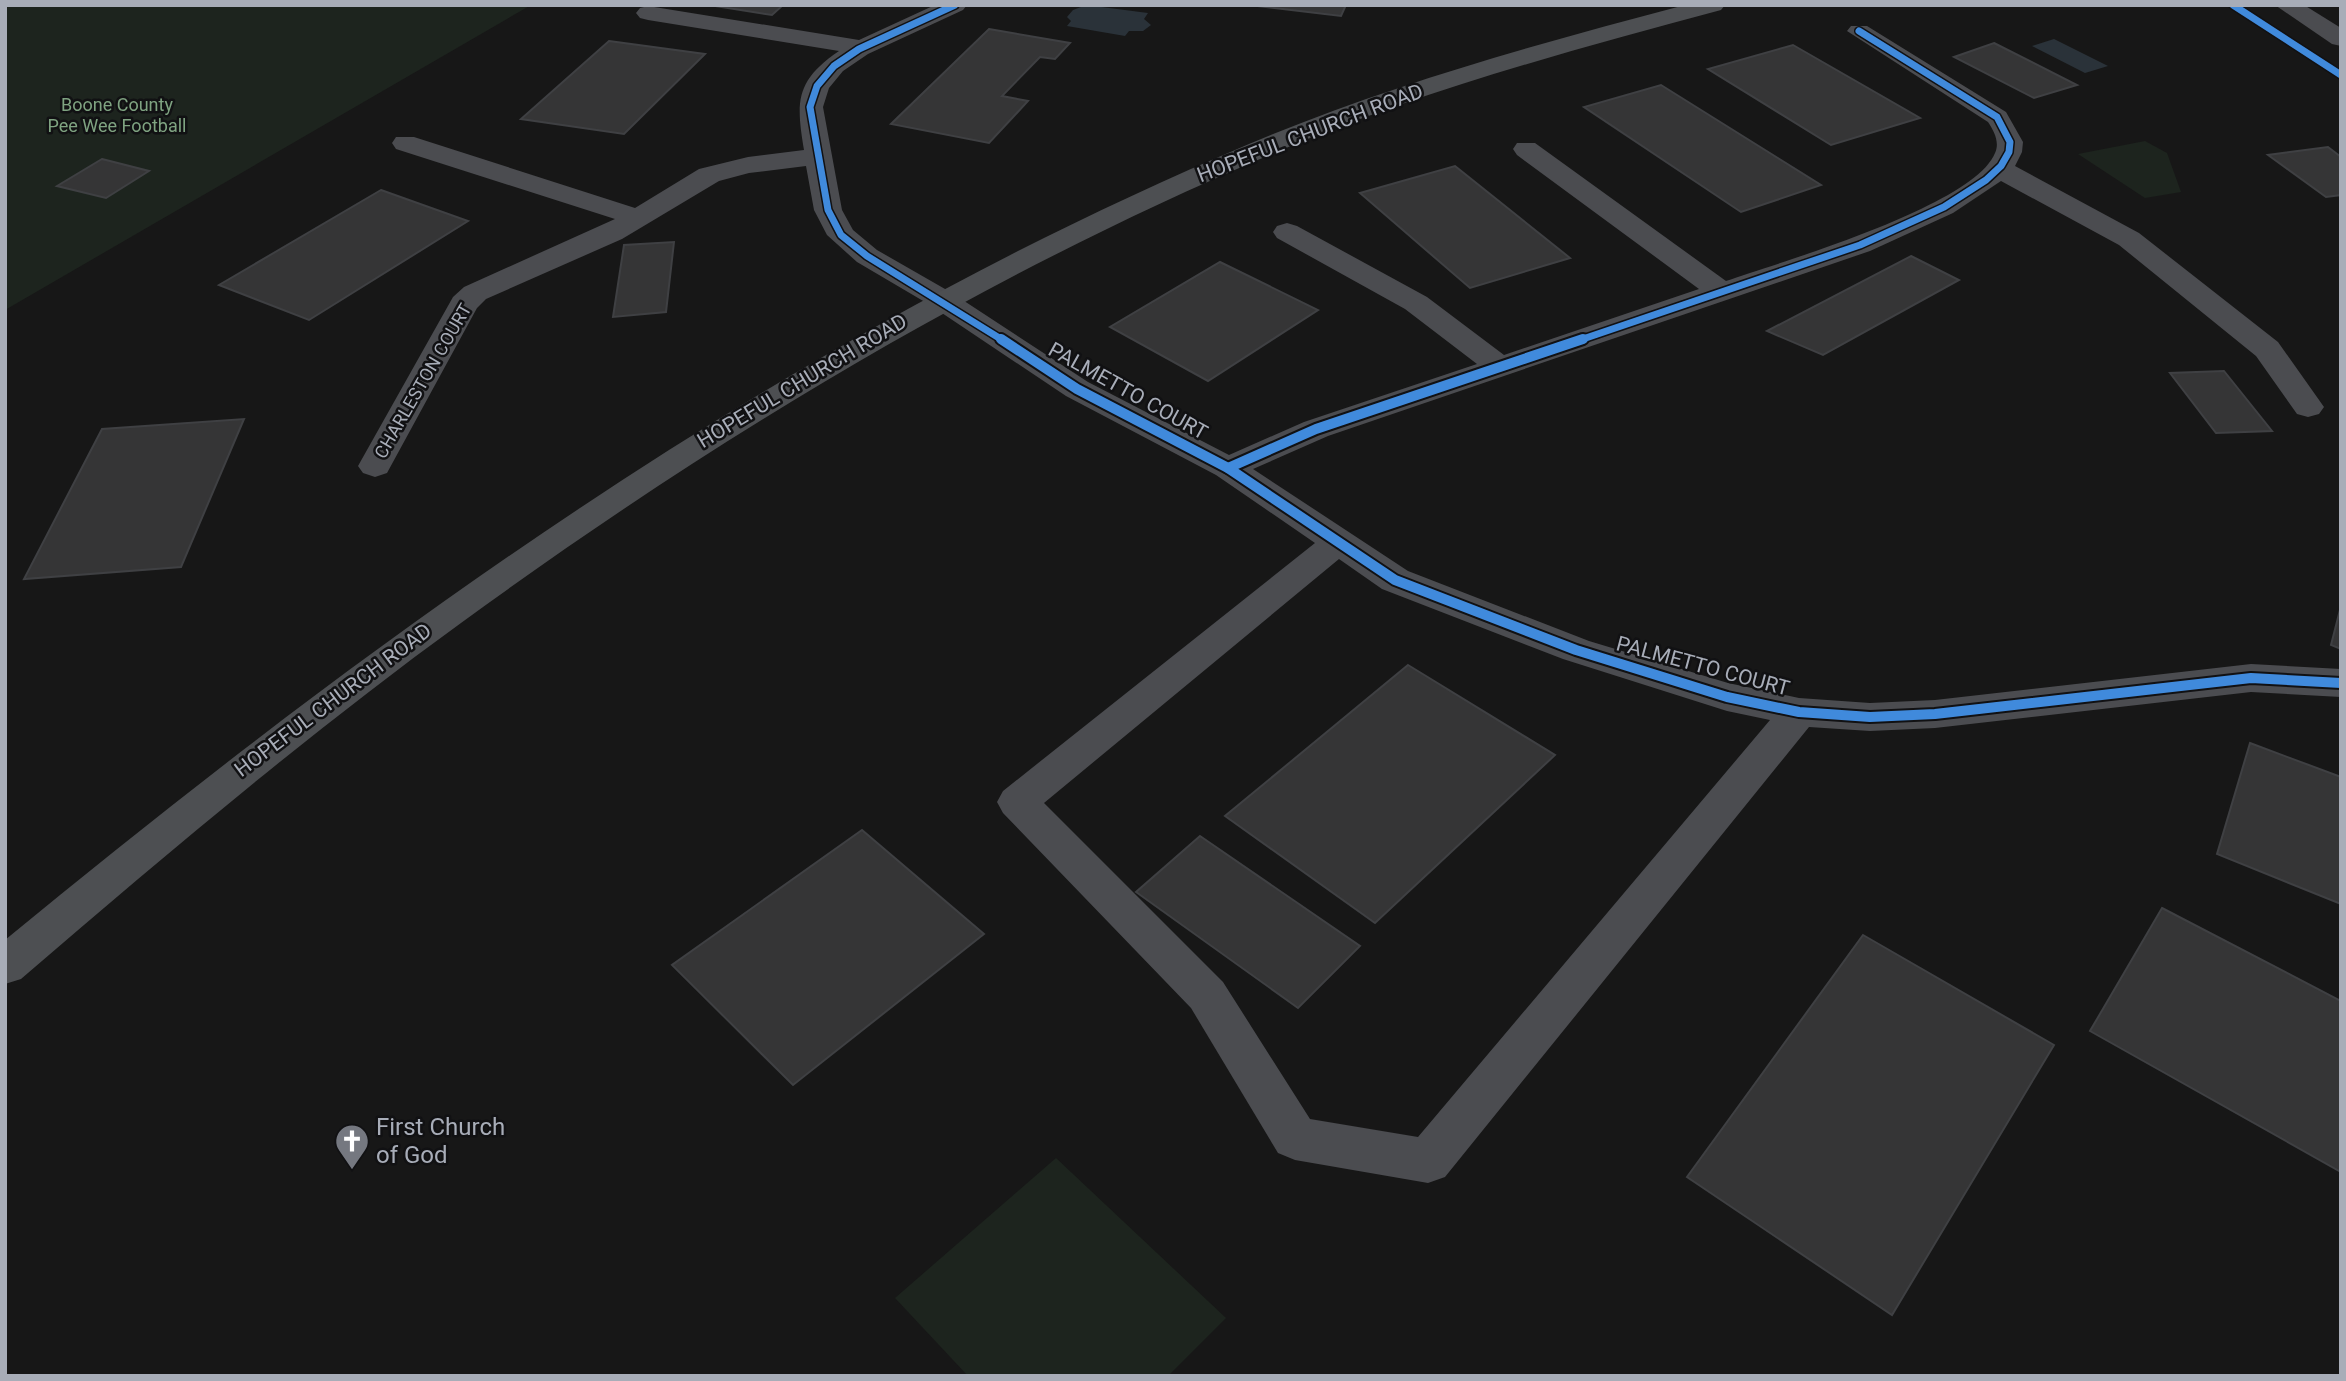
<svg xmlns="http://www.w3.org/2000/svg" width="2346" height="1381" font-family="Roboto,sans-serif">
<rect width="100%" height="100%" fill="#171717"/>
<!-- green -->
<g fill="#1d241e">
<path d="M5 5H531L5 310Z"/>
<path d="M2145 141 2167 153 2181 192 2145 198 2078 154Z"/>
<path d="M1056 1158 1226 1318 1168 1376H968L895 1298Z"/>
</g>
<!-- water -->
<g fill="#2a3239">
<path d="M1086 5 1148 13 1144 19 1151 25 1143 31H1129L1125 36 1067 26 1071 21 1067 17 1073 10Z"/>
<path d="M2054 39 2108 66 2085 73 2032 46Z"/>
</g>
<!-- building -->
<g fill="#353536" stroke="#3f4043" stroke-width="2">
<path d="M709 5H783L772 15Z"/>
<path d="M1249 5H1346L1341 16Z"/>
<path d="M989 29 1070 43 1055 59 1040 57 1002 96 1028 101 989 143 891 124Z"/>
<path d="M609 41 705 54 624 134 521 119Z"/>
<path d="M1994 43 2077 85 2034 98 1954 57Z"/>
<path d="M1793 45 1920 118 1831 145 1708 69Z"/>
<path d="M1661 85 1821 185 1741 212 1584 107Z"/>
<path d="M2328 147 2341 157V195L2326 197 2268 155Z"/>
<path d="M102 159 149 171 106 198 57 186Z"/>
<path d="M1455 166 1570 258 1470 288 1360 193Z"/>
<path d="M381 190 468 221 309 320 219 285Z"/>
<path d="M674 242 666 312 613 317 624 245Z"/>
<path d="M1911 256 1959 280 1823 355 1767 331Z"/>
<path d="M1220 262 1318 310 1208 381 1110 327Z"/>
<path d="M2224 371 2272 431 2216 433 2170 373Z"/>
<path d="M244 419 181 567 24 579 102 429Z"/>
<path d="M2341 606V649L2331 645Z"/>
<path d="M1408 665 1555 755 1375 923 1225 816Z"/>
<path d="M2250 743 2341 777V904L2217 854Z"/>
<path d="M862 830 984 934 793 1085 672 965Z"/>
<path d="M1200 836 1360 946 1298 1008 1136 892Z"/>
<path d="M2162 908 2341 1001V1172L2090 1031Z"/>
<path d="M1863 935 2054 1045 1892 1315 1687 1177Z"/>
</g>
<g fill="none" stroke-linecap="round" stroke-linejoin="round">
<!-- minor -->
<g fill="#4b4c50" fill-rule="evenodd">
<path d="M935 5H967L963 10 868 54 843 71 829 88 823 107 842 210 853 230 877 250 952 293 1088 382 1229 455 1304 422 1477 364 1405 309 1277 238 1273 232 1277 226 1287 223 1297 226 1427 297 1504 355 1699 289 1517 155 1513 149 1517 143H1535L1726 281C1781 262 1974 206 1995 153 2000 142 1994 131 1988 122L1847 31 1851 26H1867L2006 112 2023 142 2022 152 2015 166 2139 233 2278 342 2324 407 2319 414 2308 417 2297 414 2256 356 2119 245 2001 181 1953 213 1870 251 1328 436 1253 469 1408 571 1589 641 1728 683 1799 698 1870 703 1935 700 2251 664 2341 669V697L2251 692 1935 728 1870 731 1809 727 1445 1177 1428 1183 1295 1160 1278 1153 1191 1008 1003 813 997 802 1003 791 1315 543 1216 475 1066 396 930 305 857 262 827 235 814 210 806 166 749 173 719 181 622 239 486 299 477 308 387 473 375 477 363 473 358 466 453 297 464 287 615 219 396 149 392 143 396 137H414L635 208 699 169 748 157 804 150C796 102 795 81 839 51L648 20 640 18 636 13 640 8 648 6 859 40ZM1339 559 1382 589 1563 659 1727 711 1770 720 1418 1137 1310 1119 1223 982 1044 803Z"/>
<path d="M2275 5H2304L2341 28V46L2332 44Z"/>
</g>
<!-- major -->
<path fill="#4d4f52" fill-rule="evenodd" d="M1685 5H1725L1721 10C1568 51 1414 93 1267 156 980 278 713 439 461 623 308 734 164 856 21 979L5 984V940C390 623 786 339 1249 144 1389 85 1537 44 1685 5Z"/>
<!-- cycleway-far1 casing -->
<g stroke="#111113" stroke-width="10">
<g id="cycleway-far1">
<path d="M955 5 859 49 834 66 817 86 810 107 828 210 841 235 867 256 1004 341"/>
<path d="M2233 5 2341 75"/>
<path d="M1577 341 1860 245 1944 207 1986 180 2001 166 2009 152 2010 142 1997 117 1859 31"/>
</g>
</g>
<!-- cycleway casing -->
<g stroke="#111113" stroke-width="14">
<g id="cycleway">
<path d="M1001 339 1077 389 1228 468 1395 580 1576 650 1727 697 1799 712 1870 717 1935 714 2251 678 2341 683"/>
<path d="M1228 468 1316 429 1583 339"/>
</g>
</g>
<!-- cycleway-far1 -->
<use href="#cycleway-far1" stroke="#408adc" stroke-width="7"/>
<!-- cycleway -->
<use href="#cycleway" stroke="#408adc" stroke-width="10"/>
</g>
<!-- icons -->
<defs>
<g id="church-pin" transform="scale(1.75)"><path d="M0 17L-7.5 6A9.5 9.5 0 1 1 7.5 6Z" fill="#757880" stroke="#111113"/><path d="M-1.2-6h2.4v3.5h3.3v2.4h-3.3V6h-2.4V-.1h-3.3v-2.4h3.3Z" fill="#fff"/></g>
</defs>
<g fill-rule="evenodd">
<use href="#church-pin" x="352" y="1141"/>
</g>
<g text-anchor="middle" stroke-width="5" stroke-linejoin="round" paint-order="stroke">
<!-- far-park labels -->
<g font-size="18" fill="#7fa381" stroke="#111113">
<text x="117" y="111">Boone County<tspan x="117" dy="21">Pee Wee Football</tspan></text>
</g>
<!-- far-street labels -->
<g font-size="18" fill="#a8adb8" stroke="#111113">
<text transform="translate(423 381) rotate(-60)" y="6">CHARLESTON COURT</text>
</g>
<!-- street labels -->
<g font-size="21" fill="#a8adb8" stroke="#111113">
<text transform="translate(1310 133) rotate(-21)" y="7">HOPEFUL CHURCH ROAD</text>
<text transform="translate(802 381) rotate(-31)" y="7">HOPEFUL CHURCH ROAD</text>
<text transform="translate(1128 391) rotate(29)" y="7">PALMETTO COURT</text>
<text transform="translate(1703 666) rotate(15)" y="7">PALMETTO COURT</text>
<text transform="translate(333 700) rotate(-37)" y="7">HOPEFUL CHURCH ROAD</text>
</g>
<!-- near-poi labels -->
<g font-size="24" fill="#a8adb8" stroke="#111113" text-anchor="start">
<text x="376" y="1135">First Church<tspan x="376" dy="28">of God</tspan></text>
</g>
</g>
<!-- border -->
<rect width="2346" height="1381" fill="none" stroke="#a8adb8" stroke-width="14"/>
</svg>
